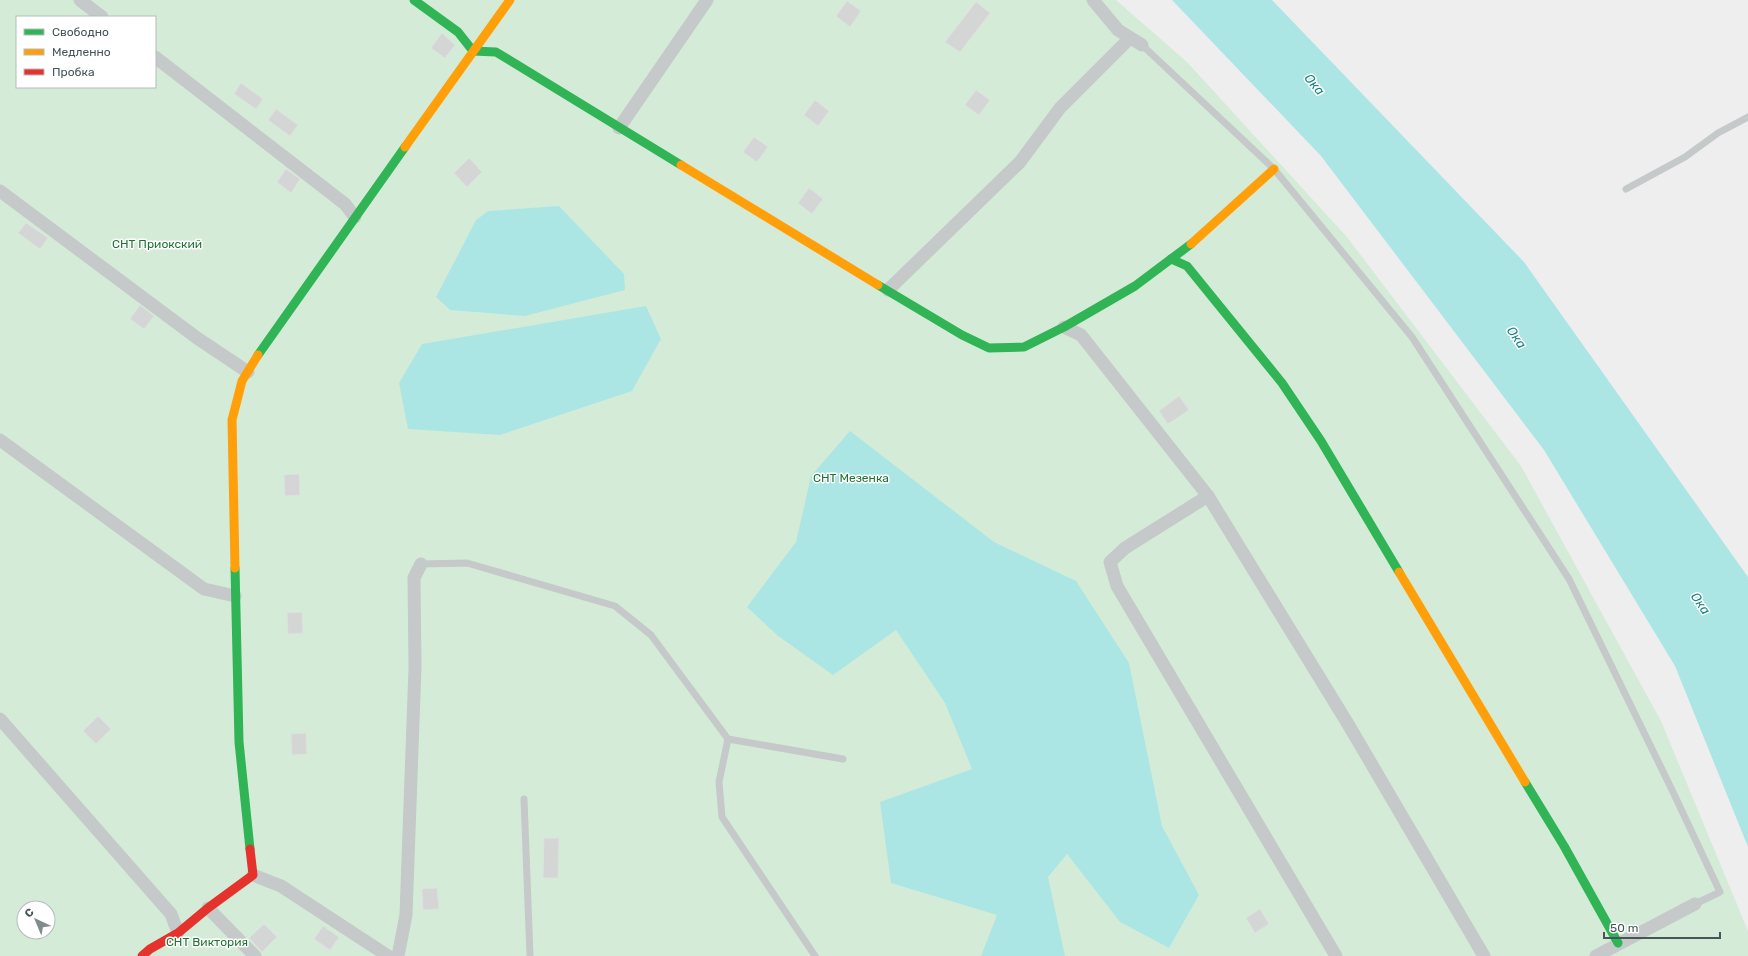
<svg xmlns="http://www.w3.org/2000/svg" width="1748" height="956" font-family="Rubik,sans-serif">
<rect width="100%" height="100%" fill="#eee"/>
<!-- green -->
<path fill="#d4ecd7" fill-rule="evenodd" d="M0 0H1116L1187 62 1347 237 1521 466 1661 721 1748 931V956H0ZM17 17H155V87H17ZM24 908H48V932H24Z"/>
<!-- water -->
<g fill="#ace6e4">
<path d="M1172 0H1272L1524 262 1748 577V847L1675 666 1544 450 1321 156Z"/>
<path d="M559 206 624 274 625 290 525 316 450 310 436 297 476 220 488 211Z"/>
<path d="M646 306 661 339 632 391 500 435 408 429 399 383 422 344Z"/>
<path d="M850 431 994 542 1076 581 1129 663 1162 826 1199 895 1169 948 1120 922 1067 854 1048 877 1065 956H981L997 915 891 883 880 802 972 769 945 703 896 630 833 675 778 636 747 607 796 542 811 476Z"/>
</g>
<!-- building -->
<g fill="#d4d6d6" stroke="#dfe0e1">
<path d="M847 1 861 11 850 27 836 16Z"/>
<path d="M976 2 990 13 960 52 945 42Z"/>
<path d="M442 33 455 45 445 58 431 48Z"/>
<path d="M241 83 263 99 256 109 234 94Z"/>
<path d="M976 90 990 100 979 115 965 105Z"/>
<path d="M815 100 829 111 818 126 804 115Z"/>
<path d="M276 109 298 125 290 136 268 120Z"/>
<path d="M754 137 768 147 757 162 743 152Z"/>
<path d="M469 158 482 172 467 187 454 173Z"/>
<path d="M286 169 300 179 291 193 277 182Z"/>
<path d="M809 188 823 199 812 214 798 203Z"/>
<path d="M26 223 48 238 40 249 18 233Z"/>
<path d="M140 305 154 316 144 329 130 319Z"/>
<path d="M1179 396 1189 410 1168 424 1159 411Z"/>
<path d="M299 474 300 495 285 496 284 475Z"/>
<path d="M302 612 303 633 288 634 287 613Z"/>
<path d="M98 716 111 729 96 744 83 731Z"/>
<path d="M306 733 307 754 292 755 291 734Z"/>
<path d="M544 838H559L558 878H543Z"/>
<path d="M437 888 439 909 423 910 422 889Z"/>
<path d="M1260 909 1269 924 1255 933 1246 918Z"/>
<path d="M264 924 277 937 262 952 249 938Z"/>
<path d="M323 926 339 937 330 950 314 939Z"/>
</g>
<g fill="none" stroke-linecap="round" stroke-linejoin="round">
<!-- lane -->
<g stroke="#c5c9c9" stroke-width="7">
<path d="M1142 45 1274 169 1412 337 1569 579 1673 792 1720 892 1695 904"/>
<path d="M1626 189 1685 157 1718 133 1748 117"/>
<path d="M421 564 467 563 615 606 651 635 728 739 843 759"/>
<path d="M728 739 719 782 722 817 815 956"/>
<path d="M524 799 530 956"/>
</g>
<!-- street -->
<g stroke="#c5c9c9" stroke-width="13">
<path d="M80 0 102 17"/>
<path d="M1093 0 1118 30 1142 45"/>
<path d="M155 57 345 204 355 217"/>
<path d="M619 128 707 0"/>
<path d="M0 191 197 338 248 372"/>
<path d="M888 290 1020 162 1060 108 1130 38"/>
<path d="M1064 327 1081 335 1208 496 1348 724 1484 956"/>
<path d="M0 440 204 589 235 596"/>
<path d="M1208 496 1125 548 1110 562 1117 586 1336 956"/>
<path d="M0 719 171 914 178 933"/>
<path d="M253 875 281 886 388 956"/>
<path d="M208 908 255 956"/>
<path d="M398 956 406 915 415 667 414 578 421 564"/>
<path d="M1596 956 1695 904"/>
</g>
<!-- fast -->
<g stroke="#30b455" stroke-width="9">
<path d="M414 0 458 32 473 51 496 52 681 165"/>
<path d="M1171 259 1187 266 1282 383 1321 441 1399 572"/>
<path d="M878 285 962 335 989 348 1024 347 1064 327 1135 286 1191 244"/>
<path d="M258 355 405 147"/>
<path d="M235 568 239 742 250 849"/>
<path d="M1525 782 1564 846 1618 943"/>
</g>
<!-- slow -->
<g stroke="#ff9f0a" stroke-width="9">
<path d="M405 147 510 0"/>
<path d="M681 165 878 285"/>
<path d="M1191 244 1274 169"/>
<path d="M235 568 232 420 242 381 258 355"/>
<path d="M1399 572 1525 782"/>
</g>
<!-- jam -->
<path stroke="#e5322d" stroke-width="9" d="M142 956 150 949 178 933 208 908 253 875 250 849"/>
</g>
<g text-anchor="middle" stroke-width="3" stroke-linejoin="round" paint-order="stroke">
<!-- park labels -->
<g font-size="12" fill="#1f7234" stroke="#fff">
<text x="157" y="248">СНТ Приокский</text>
<text x="851" y="482">СНТ Мезенка</text>
<text x="207" y="946">СНТ Виктория</text>
</g>
<!-- water labels -->
<g font-size="13" font-style="italic" fill="#188481" stroke="#fff">
<text transform="translate(1315 84) rotate(50)" y="5">Ока</text>
<text transform="translate(1517 337) rotate(55)" y="5">Ока</text>
<text transform="translate(1701 603) rotate(55)" y="5">Ока</text>
</g>
</g>
<!-- legend -->
<rect x="16" y="16" width="140" height="72" fill="#ffffff" stroke="#b5bbbc"/>
<rect x="24" y="29" width="20" height="6" fill="#30b455" stroke="#b5bbbc"/>
<text x="52" y="36" font-size="12" fill="#475458">Свободно</text>
<rect x="24" y="49" width="20" height="6" fill="#ff9f0a" stroke="#b5bbbc"/>
<text x="52" y="56" font-size="12" fill="#475458">Медленно</text>
<rect x="24" y="69" width="20" height="6" fill="#e5322d" stroke="#b5bbbc"/>
<text x="52" y="76" font-size="12" fill="#475458">Пробка</text>
<!-- north arrow -->
<g transform="translate(36 920) rotate(316)"><circle r="19" fill="#ffffff" stroke="#b5bbbc"/>
<path d="M0-3L7 15L0 10L-7 15Z" fill="#818a8c"/>
<text y="-6" font-size="11" font-weight="bold" text-anchor="middle" fill="#475458">С</text>
</g>
<!-- scale -->
<path d="M1604 932v6h116v-6" fill="none" stroke="#475458" stroke-width="2"/>
<text x="1610" y="932" font-size="12" fill="#475458" stroke="#ffffff" stroke-width="3" paint-order="stroke">50 m</text>
</svg>
